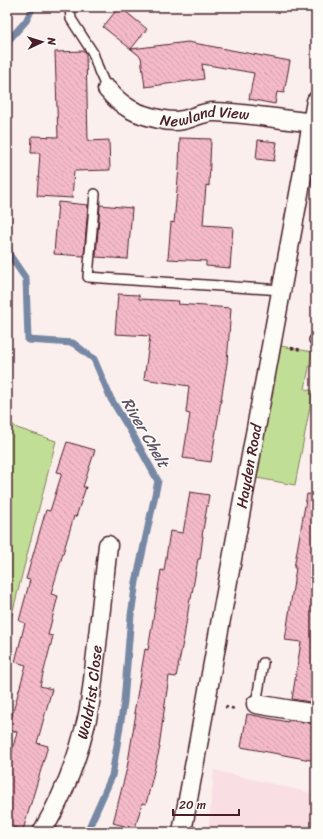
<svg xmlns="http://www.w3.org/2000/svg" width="323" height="839" font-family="Sriracha,sans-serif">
<defs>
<pattern id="building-back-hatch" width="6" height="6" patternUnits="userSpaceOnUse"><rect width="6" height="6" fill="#f4baca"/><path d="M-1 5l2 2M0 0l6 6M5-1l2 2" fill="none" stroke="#d39fae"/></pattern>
</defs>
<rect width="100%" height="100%" fill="#fbefee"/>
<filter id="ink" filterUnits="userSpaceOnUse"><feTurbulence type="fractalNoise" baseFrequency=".025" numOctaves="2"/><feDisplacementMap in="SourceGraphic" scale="8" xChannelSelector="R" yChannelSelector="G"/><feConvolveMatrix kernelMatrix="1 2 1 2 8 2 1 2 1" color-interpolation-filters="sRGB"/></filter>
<g filter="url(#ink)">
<!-- built -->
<path fill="#f9dfe3" d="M214 770 316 794V832H208Z"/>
<!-- grass -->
<g fill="#c1de96" stroke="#867e60">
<path d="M271 344 312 352 305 389 313 391 295 485 246 476Z"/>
<path d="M7 420 17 428 56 441 7 634Z"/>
</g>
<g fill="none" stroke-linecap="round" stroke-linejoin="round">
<!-- stream -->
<g stroke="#7688a3" stroke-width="7">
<path d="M7 42 26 21 33 7"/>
<path d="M7 194 9 254 26 279 28 340 73 343 94 359 111 399 134 437 158 481 136 582 131 615 124 702 112 776 87 832"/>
</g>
</g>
<!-- building -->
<g fill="url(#building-back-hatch)" stroke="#4a1f2b">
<path d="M119 7H120L147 29 131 49 188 42 290 61 284 93 277 92 275 104 249 99 254 73 202 64 204 79 145 87 141 57 103 27Z"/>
<path d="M85 51 86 53 88 141 109 140 110 170 74 171 72 198 37 196 40 153H31L32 136 58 137 55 52Z"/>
<path d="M180 138 211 139 209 186 206 185 203 225 233 227 230 268 206 266V261L168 259 171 222 174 223 179 167Z"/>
<path d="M258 140 277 142 274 161 256 159Z"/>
<path d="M58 202 88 205 84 256 54 254Z"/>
<path d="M100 205 132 208 128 259 96 257Z"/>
<path d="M118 294 139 295V299L179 301 178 304 231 308 227 363 211 462 183 458 190 414 186 413 189 386 144 379 150 336 115 334Z"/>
<path d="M67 442 95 450 83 487H86L76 517 74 516 51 594 58 596 48 635 53 636 40 686 52 689 37 743 48 746 23 830 7 825V770L17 732 8 730 26 665 15 662 25 623 19 621 30 580 26 579 46 510 50 511 62 473 57 472Z"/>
<path d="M190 492 209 495 202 536H203L200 559H198L191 599H190L184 637 176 677 169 676 159 747H160L146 804 142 803 135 829 113 823 127 768 136 713H134L139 685 145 649 148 650 161 570 164 571 170 531 183 533Z"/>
<path d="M307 494 316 495V607L315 614H316V703L292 699 301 642 285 640 296 568H294Z"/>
<path d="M247 714 288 722V720L316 724V761L241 747Z"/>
</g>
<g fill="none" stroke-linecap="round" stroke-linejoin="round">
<!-- lane casing -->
<g stroke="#4a1f2b" stroke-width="12">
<g id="lane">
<path d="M70 7 71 19 93 53 99 71 107 89"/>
<path d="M95 194 88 277 281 290"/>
<path d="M314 340H316"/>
<path d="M256 704 263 663"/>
</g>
</g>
<!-- street casing -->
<g stroke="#4a1f2b" stroke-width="21">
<g id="street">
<path id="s1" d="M107 89C123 108 136 114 159 119 167 121 175 122 183 120 194 118 204 111 215 112 249 113 283 120 316 123"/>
<path d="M256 704 316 714"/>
<path id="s2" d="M42 832C62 798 77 761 86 723 92 700 93 677 96 654 100 617 104 581 108 545"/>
<path id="s3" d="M182 832 316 101"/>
</g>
</g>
<!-- path -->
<g stroke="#4a1f2b" stroke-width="2.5" stroke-dasharray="3 3" stroke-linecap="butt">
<path d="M291 348 302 350"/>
<path d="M225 707 236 709"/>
</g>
<!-- lane -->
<use href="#lane" stroke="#fdfcf7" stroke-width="9"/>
<!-- street -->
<use href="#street" stroke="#fdfcf7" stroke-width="18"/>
</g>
</g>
<g text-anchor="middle" stroke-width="3" stroke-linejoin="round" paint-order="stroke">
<!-- street labels -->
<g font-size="15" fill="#4a1f2b" stroke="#fdfcf7">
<text dy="5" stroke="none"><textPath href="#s1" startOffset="108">Newland View</textPath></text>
<text dy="5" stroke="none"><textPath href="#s3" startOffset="372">Hayden Road</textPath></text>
<text dy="5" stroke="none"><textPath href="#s2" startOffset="149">Waldrist Close</textPath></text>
</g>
<!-- water labels -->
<g font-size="16" font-style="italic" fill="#605467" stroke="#fdfcf7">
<text transform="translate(146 432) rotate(60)" y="6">River Chelt</text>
</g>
</g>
<!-- margin -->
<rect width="323" height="839" fill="none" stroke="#fdfcf7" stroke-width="24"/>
<rect x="12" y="12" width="299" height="815" fill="none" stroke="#4a1f2b" stroke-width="1.5" filter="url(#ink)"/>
<!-- north arrow -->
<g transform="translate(42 42) rotate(86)" stroke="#fdfcf7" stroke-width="3" paint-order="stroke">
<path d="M0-3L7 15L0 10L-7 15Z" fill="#4a1f2b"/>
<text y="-6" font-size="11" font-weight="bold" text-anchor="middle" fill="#4a1f2b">N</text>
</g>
<!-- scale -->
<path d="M173 809v6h66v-6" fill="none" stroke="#4a1f2b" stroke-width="2"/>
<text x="179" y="809" font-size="12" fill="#4a1f2b" stroke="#fdfcf7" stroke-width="3" paint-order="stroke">20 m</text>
</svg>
